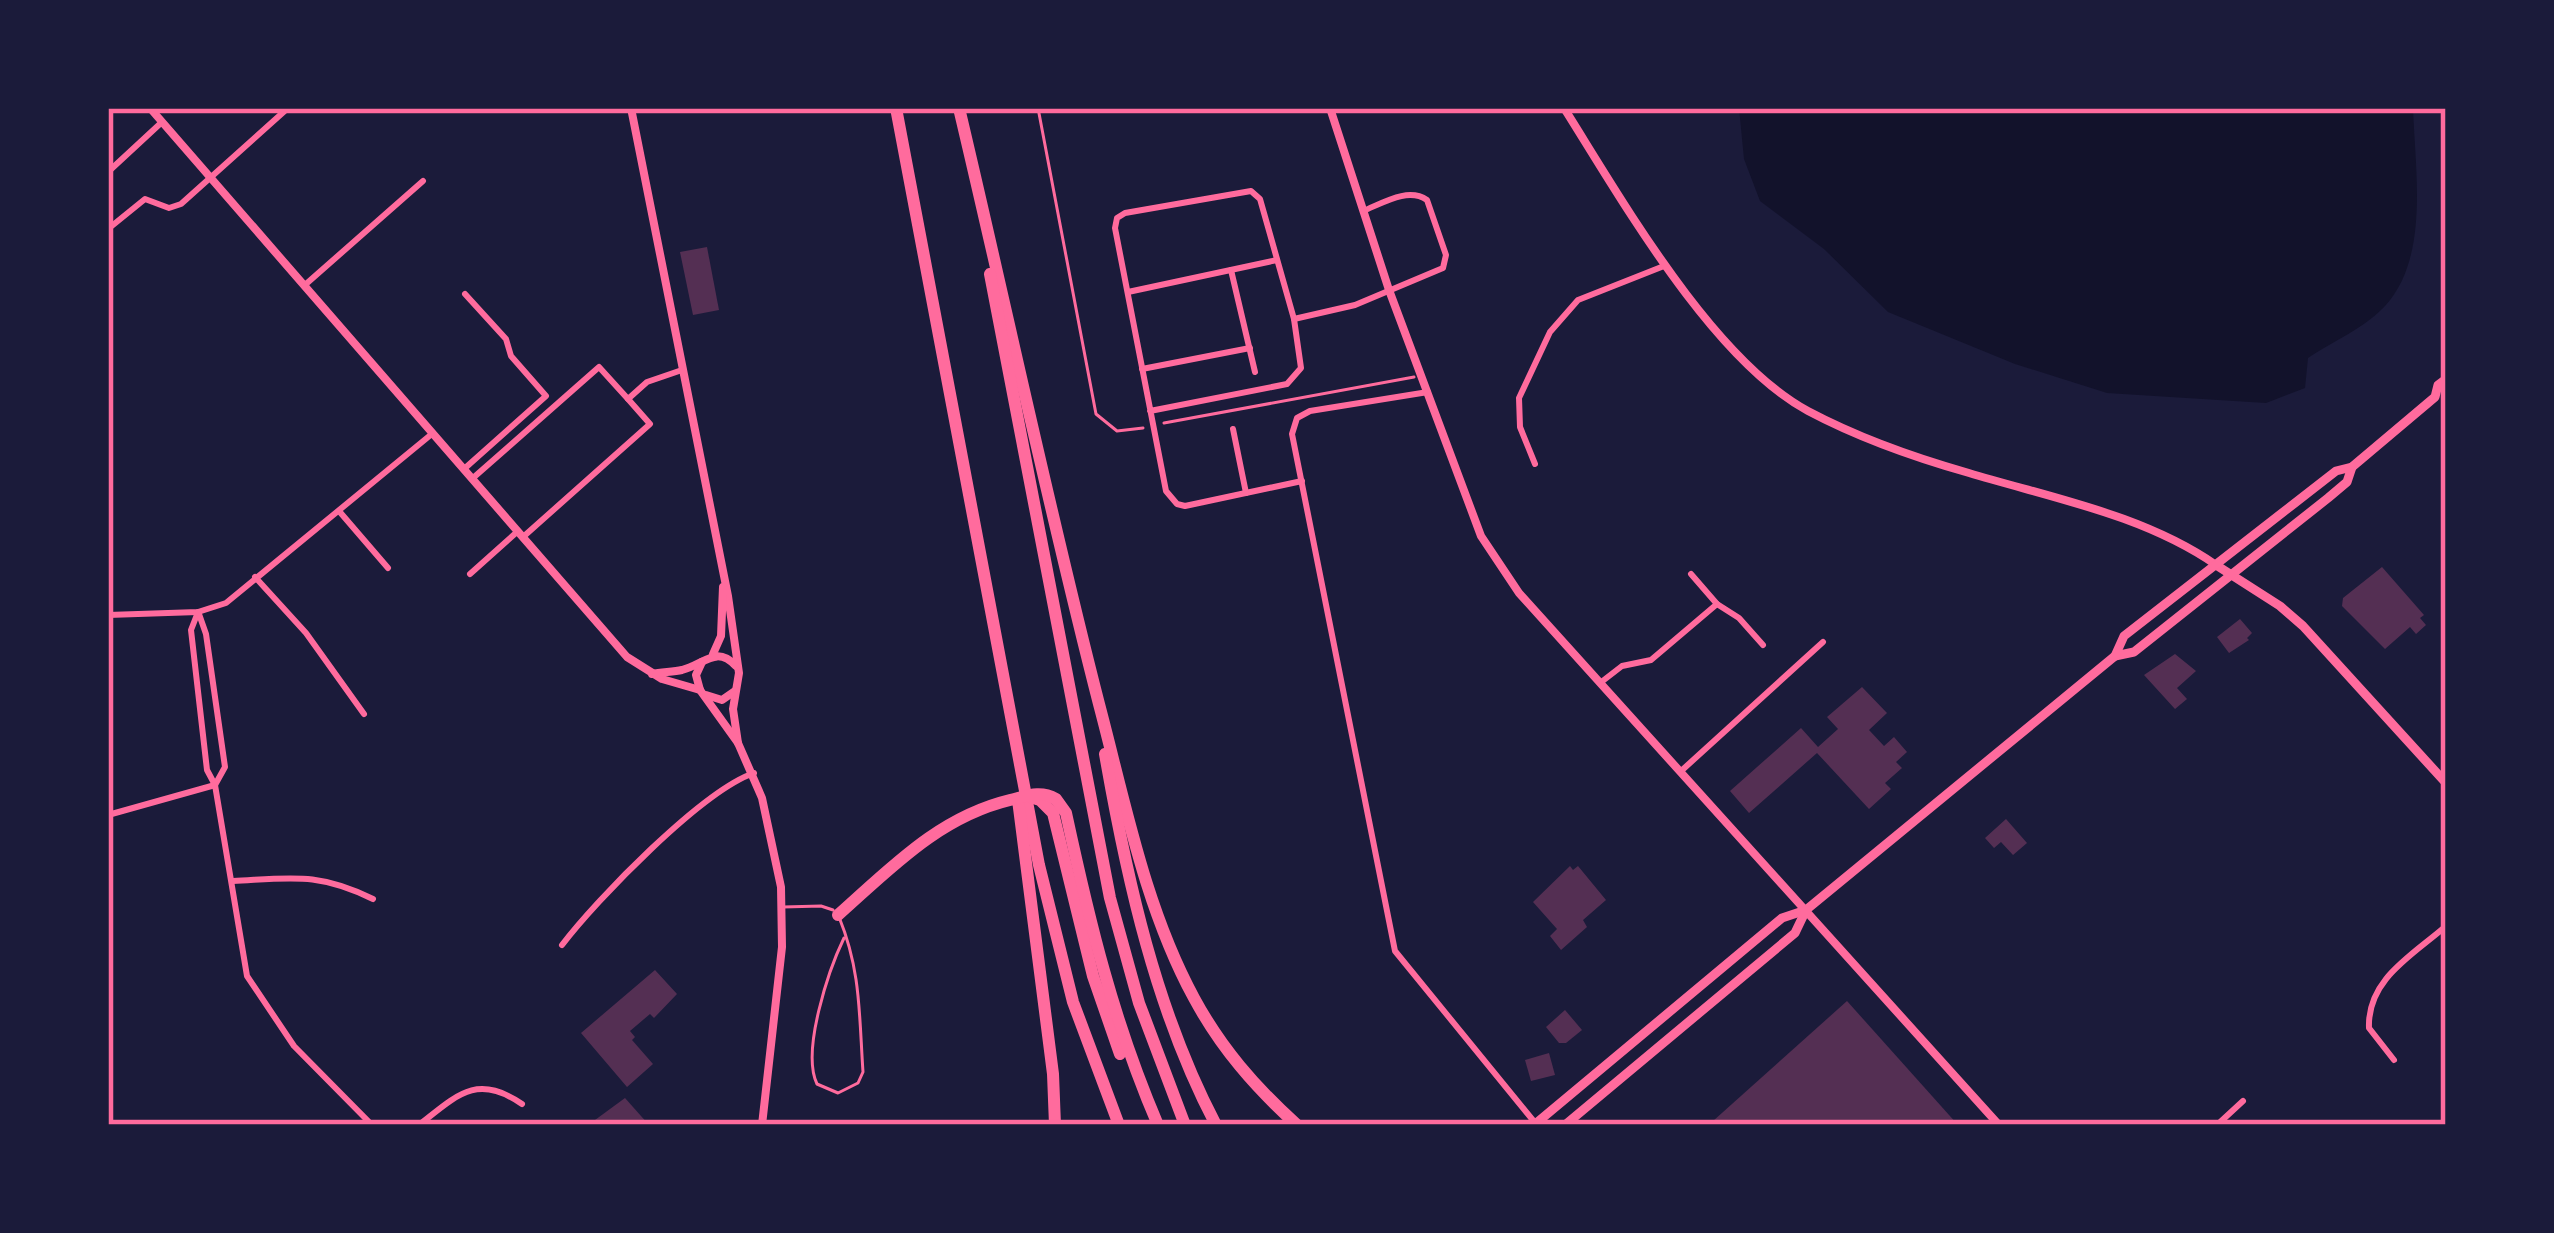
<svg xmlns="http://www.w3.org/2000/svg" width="2554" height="1233" font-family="'Noto Sans',sans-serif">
<rect width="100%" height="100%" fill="#1b1b3a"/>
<!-- water -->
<path fill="#12122b" d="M1739 108H2413C2415 170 2430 257 2385 306 2366 327 2332 342 2308 358L2305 388 2266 403 2107 393 2015 364 1888 312 1824 249 1760 201 1744 159Z"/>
<!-- building -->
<g fill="#542f53">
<path d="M707 247 719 310 693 315 680 252Z"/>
<path d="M2382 567 2424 615 2420 618 2426 625 2416 634 2410 627 2385 649 2342 606 2343 598Z"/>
<path d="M2240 619 2252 633 2247 638 2249 640 2229 653 2217 637Z"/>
<path d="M2175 654 2196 671 2177 688 2187 699 2175 709 2144 675Z"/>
<path d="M1862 687 1887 713 1869 730 1884 746 1894 737 1907 752 1896 762 1902 768 1885 783 1891 789 1869 809 1817 753 1749 813 1730 791 1801 728 1818 747 1838 729 1827 717Z"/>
<path d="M2006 819 2027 843 2013 855 2001 842 1994 848 1985 838Z"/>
<path d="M1570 866 1573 870 1578 866 1606 900 1583 920 1587 927 1561 950 1550 936 1557 929 1533 902Z"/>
<path d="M655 970 677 994 654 1018 650 1014 630 1031 635 1037 632 1040 653 1064 627 1087 581 1033Z"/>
<path d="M1847 1001 1958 1125H1717L1713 1121Z"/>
<path d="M1565 1010 1582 1030 1566 1043H1559L1546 1027Z"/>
<path d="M1549 1053 1555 1075 1531 1081 1525 1060Z"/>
<path d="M625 1098 649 1125H594L595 1120Z"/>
</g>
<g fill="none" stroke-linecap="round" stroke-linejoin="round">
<!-- path -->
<g stroke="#ff6b9d" stroke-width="3">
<path d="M1038 108 1096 414 1117 431 1143 428"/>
<path d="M1164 423 1414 377"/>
</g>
<!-- service -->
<g stroke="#ff6b9d" stroke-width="3">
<path d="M783 907 821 906 833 910"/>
<path d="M839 917C861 971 859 1014 863 1072L858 1083 838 1093 817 1084C801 1051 829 969 844 938"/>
</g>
<!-- minor -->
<g stroke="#ff6b9d" stroke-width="6">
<path d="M108 172 162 122"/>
<path d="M108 229 145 199 169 208 181 204 288 108"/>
<path d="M1231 270 1255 372"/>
<path d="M306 284 423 181"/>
<path d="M1128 292 1277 260"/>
<path d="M1294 319 1355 305 1443 268 1446 255 1427 200C1408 187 1383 203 1363 211"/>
<path d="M1142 369 1250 348"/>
<path d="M1428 392 1310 411 1297 418 1292 434 1395 951 1536 1124"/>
<path d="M1150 411 1287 384 1301 368 1294 319 1260 199 1251 191 1125 213 1117 218 1115 228 1166 491 1177 504 1185 506 1302 481"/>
<path d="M1233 429 1246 493"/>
<path d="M1535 464 1520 427 1519 398 1550 332 1578 300 1664 266"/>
<path d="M464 469 546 396 511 356 506 339 465 294"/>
<path d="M473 478 599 367 628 399 647 382 682 370"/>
<path d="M339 511 388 568"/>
<path d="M523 537 650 424 628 399"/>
<path d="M470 574 518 531"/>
<path d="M255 577 306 633 364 714"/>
<path d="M1717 604 1739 618 1763 645"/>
<path d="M198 612 191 630 207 770 215 785 247 976 294 1046 372 1125"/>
<path d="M199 614 206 634 225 767 215 785"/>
<path d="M108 615 198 612 226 603 433 433"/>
<path d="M1600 683 1622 666 1651 660 1717 604 1691 574"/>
<path d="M1680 772 1823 642"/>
<path d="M108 815 215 785"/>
<path d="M233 881C292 878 318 872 373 899"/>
<path d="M562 945C597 899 702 791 754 773"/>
<path d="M2394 1060 2369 1028C2367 979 2413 955 2446 926"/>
<path d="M419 1125C457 1095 477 1073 522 1104"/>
<path d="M2217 1125 2243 1101"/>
</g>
<!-- tertiary -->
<g stroke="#ff6b9d" stroke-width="8">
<path d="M150 108 627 657 662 679 700 690"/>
<path d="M631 108 728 596 739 673 733 709 738 743"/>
<path d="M1330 108 1389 290 1481 536 1519 593 1999 1125"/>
<path d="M1564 108C1622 200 1712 359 1808 411 1857 437 1916 458 1969 473 2052 498 2144 515 2216 565"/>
<path d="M713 654 721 636 723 587"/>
<path d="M702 662 696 675 700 690 738 743 762 798 781 887 782 947 762 1125"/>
<path d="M652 674C662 672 673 672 682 670 705 664 716 645 736 666"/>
<path d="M706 695 722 700 735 691"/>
</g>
<!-- secondary -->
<g stroke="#ff6b9d" stroke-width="9">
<path d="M2216 565 2280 606 2303 626 2446 783"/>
<path d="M2115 656 2134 652 2328 498 2347 482 2352 467"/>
<path d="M1534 1125 1782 918 1806 910 2115 656 2124 636 2336 471 2352 467 2435 397 2438 385 2446 379"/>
<path d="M1565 1125 1795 933 1806 910"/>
</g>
<!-- motorway -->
<g stroke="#ff6b9d" stroke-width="12">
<path d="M896 108 1039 865 1073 1002 1119 1125"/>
<path d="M959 108C1006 306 1048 506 1099 704 1125 802 1145 908 1194 998 1221 1048 1255 1087 1297 1125"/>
<path d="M990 274 1110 898 1139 1003 1185 1125"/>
<path d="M1105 754C1127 880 1156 1011 1216 1125"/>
<path d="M1030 797 1040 800 1053 813 1093 976 1120 1054"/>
<path d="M1018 800 1053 1074 1055 1125"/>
<path d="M838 915C891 868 939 817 1010 800 1027 796 1040 790 1056 799L1066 813C1090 924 1113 1020 1158 1125"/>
</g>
</g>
<!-- border -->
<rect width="2554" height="1233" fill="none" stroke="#1b1b3a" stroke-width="222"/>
<rect x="111" y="111" width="2332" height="1011" fill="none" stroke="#ff6b9d" stroke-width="4.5"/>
</svg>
